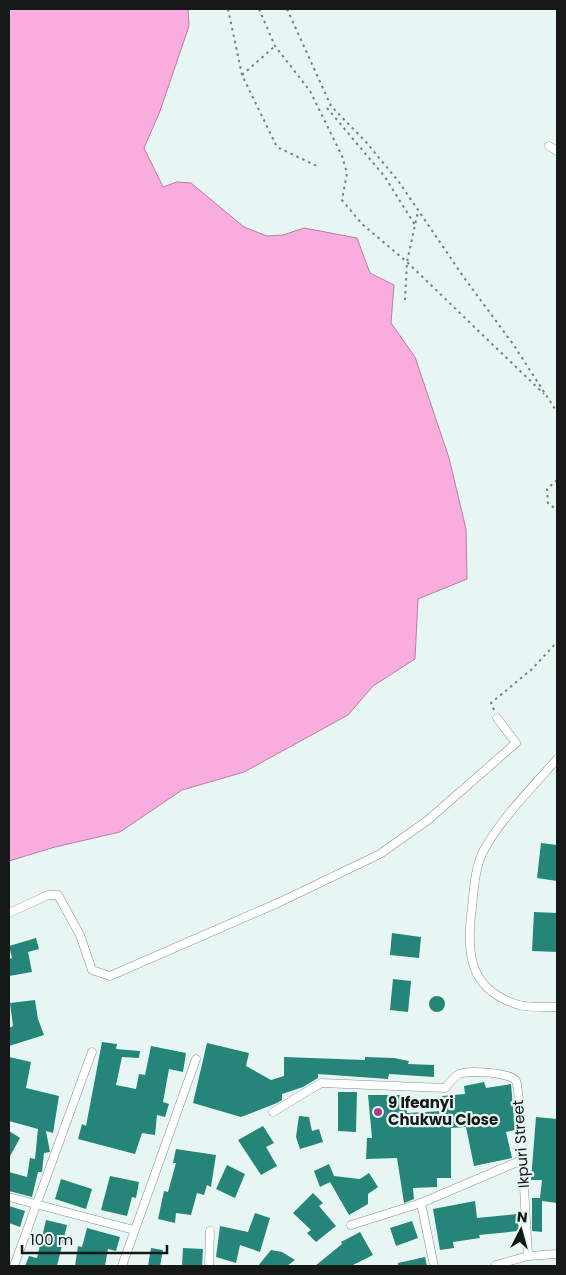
<svg xmlns="http://www.w3.org/2000/svg" width="566" height="1275" font-family="Poppins,sans-serif">
<rect width="100%" height="100%" fill="#e8f6f3"/>
<!-- water -->
<path fill="#f9acde" stroke="#b480a3" d="M9 9H188L189 26 160 111 144 148 163 187 177 182 191 183 244 227 267 236 283 235 304 228 357 238 370 273 394 285 391 323 415 357 449 458 466 529 467 579 418 599 415 659 373 686 348 715 244 772 182 790 120 832 55 847 9 861Z"/>
<!-- building -->
<g fill="#268579">
<path d="M541 843 557 845V881L537 878Z"/>
<path d="M534 912 557 913V952L532 951Z"/>
<path d="M392 933 421 937 419 958 390 955Z"/>
<path d="M36 938 39 949 28 952 32 972 9 976V959L12 958 9 946Z"/>
<path d="M393 979 411 981 408 1012 390 1010Z"/>
<circle cx="437" cy="1004" r="8"/>
<path d="M35 1000 38 1019 44 1035 9 1046V1028L13 1026 10 1003Z"/>
<path d="M102 1042 117 1044 116 1049 140 1051 139 1058 122 1057 116 1085 136 1089 139 1074 145 1075 151 1046 186 1053 183 1072 169 1069 163 1102 169 1104 165 1117 157 1115 155 1135 142 1133 135 1154 78 1139 82 1124 86 1126Z"/>
<path d="M207 1043 249 1053 246 1066 271 1080 284 1076V1057L365 1060V1057L394 1058 409 1061 408 1064 434 1065V1077L389 1074 388 1079 318 1074V1078L303 1087 282 1094V1100L277 1103 241 1117 193 1103Z"/>
<path d="M9 1057 31 1062 26 1088 59 1096 53 1133 46 1131 50 1152 44 1153 42 1172H38L32 1197 9 1191V1172L27 1177 30 1158 35 1159 38 1129 9 1121Z"/>
<path d="M484 1082 486 1088 511 1084 515 1130 506 1132 512 1158 474 1166 466 1127 451 1128V1178H437V1187L413 1188 414 1199 404 1203 397 1158 366 1159 367 1138H372L368 1095H406L407 1113 443 1111 442 1096 465 1094 464 1086Z"/>
<path d="M338 1092H357L356 1132 338 1131Z"/>
<path d="M299 1116 309 1117 312 1131 319 1129 323 1142 300 1149 296 1137Z"/>
<path d="M536 1117 557 1119V1203L542 1201V1232L532 1231V1198H540L542 1180H531Z"/>
<path d="M263 1126 274 1143 266 1147 277 1166 261 1175 238 1140Z"/>
<path d="M9 1131 20 1138 9 1158Z"/>
<path d="M176 1149 216 1155 211 1187 207 1185 204 1195 197 1193 191 1215 176 1213 175 1223 158 1219 164 1191 168 1192 176 1163H173Z"/>
<path d="M329 1164 334 1176 360 1179 369 1173 378 1187 368 1194V1204L349 1215 330 1182 320 1187 314 1171Z"/>
<path d="M227 1165 245 1174 235 1198 216 1189Z"/>
<path d="M110 1176 139 1182 136 1198 132 1197 127 1216 101 1210Z"/>
<path d="M61 1179 92 1189 86 1209 55 1199Z"/>
<path d="M313 1193 323 1203 319 1206 336 1226 316 1242 307 1233 311 1230 293 1213Z"/>
<path d="M475 1201 477 1218 517 1214 519 1231 479 1235 480 1238 453 1242 454 1248 440 1250 433 1209Z"/>
<path d="M9 1206 25 1211 20 1227 9 1223Z"/>
<path d="M255 1213 270 1218 260 1252 240 1245 236 1263 216 1257 220 1226 248 1232Z"/>
<path d="M46 1220 67 1225 57 1266H25L29 1256 37 1258Z"/>
<path d="M412 1221 418 1238 396 1246 390 1228Z"/>
<path d="M87 1228 120 1237 116 1251 108 1249 105 1266H75L78 1246 82 1247Z"/>
<path d="M360 1232 373 1255 351 1266H315L342 1244 341 1242Z"/>
<path d="M151 1248 163 1250 160 1266H148Z"/>
<path d="M183 1248 203 1249 202 1266H182Z"/>
<path d="M271 1250 282 1252 295 1260 287 1266H258Z"/>
<path d="M425 1257 427 1266H398V1263Z"/>
</g>
<g fill="none" stroke-linecap="round" stroke-linejoin="round">
<!-- street casing -->
<g stroke="#84918f" stroke-width="9">
<g id="street">
<path d="M549 146 557 151"/>
<path d="M557 759C533 787 504 815 485 848 475 865 474 888 472 907 466 952 468 990 519 1005 531 1008 545 1007 557 1007"/>
<path d="M9 913 48 895H58L80 935 92 970 110 976 280 902 380 854 428 820 516 743 497 718"/>
<path d="M273 1112 321 1083 445 1088C449 1083 454 1077 459 1074 467 1070 511 1072 516 1081 518 1086 518 1095 519 1100L528 1256"/>
<path d="M9 1197 134 1230"/>
<path d="M421 1203 434 1266"/>
<path d="M351 1225 421 1203 522 1160"/>
<path d="M496 1265 528 1256 557 1254"/>
<path d="M14 1266 92 1052"/>
<path d="M122 1266 196 1059"/>
<path d="M209 1266 210 1231"/>
</g>
</g>
<!-- path -->
<g stroke="#78817f" stroke-width="2" stroke-dasharray="2.5 4" stroke-linecap="butt">
<path d="M228 9 242 75 277 147 319 167"/>
<path d="M259 9 275 46 310 91 342 156 347 173 342 200 362 224 407 262 544 394"/>
<path d="M287 9 331 106 366 142 399 182 465 279 513 344 557 412"/>
<path d="M242 75 274 47"/>
<path d="M327 108 385 177 415 225"/>
<path d="M405 300 407 262 418 211"/>
<path d="M557 480 547 489 548 503 557 510"/>
<path d="M494 710 491 703 532 669 557 642"/>
</g>
<!-- street -->
<use href="#street" stroke="#fff" stroke-width="8"/>
</g>
<!-- markers -->
<circle fill="#b13a90" stroke="#e8f6f3" stroke-width="2" cx="378" cy="1112" r="5"/>
<g text-anchor="middle" stroke-width="4.5" stroke-linejoin="round" paint-order="stroke">
<!-- poi labels -->
<g font-size="15" font-weight="bold" fill="#141918" stroke="#e8f6f3" text-anchor="start">
<text x="388" y="1108">9 Ifeanyi<tspan x="388" dy="17">Chukwu Close</tspan></text>
</g>
<!-- street labels -->
<g font-size="15" fill="#141918" stroke="#e8f6f3">
<text transform="translate(521 1144) rotate(-94)" y="5">Ikpuri Street</text>
</g>
</g>
<!-- border -->
<rect width="566" height="1275" fill="none" stroke="#141918" stroke-width="20"/>
<!-- north arrow -->
<g transform="translate(521 1230) rotate(6)" stroke="#e8f6f3" stroke-width="4" paint-order="stroke">
<path d="M0-4L9 19L0 12L-9 19Z" fill="#141918"/>
<text y="-8" font-size="14" font-weight="bold" text-anchor="middle" fill="#141918">N</text>
</g>
<!-- scale -->
<path d="M22 1245v8h145v-8" fill="none" stroke="#141918" stroke-width="2.5"/>
<text x="30" y="1245" font-size="15" fill="#141918" stroke="#e8f6f3" stroke-width="4" paint-order="stroke">100 m</text>
</svg>
